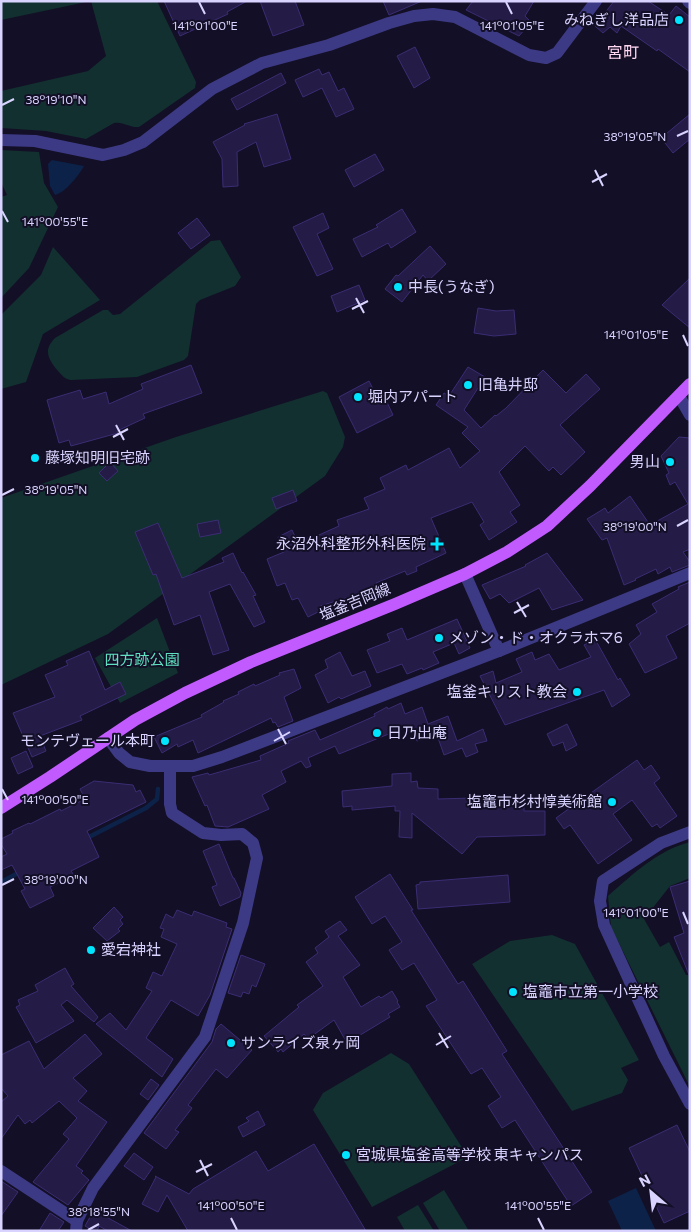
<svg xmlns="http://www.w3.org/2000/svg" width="691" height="1232" font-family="Commissioner,'Noto Sans JP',sans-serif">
<rect width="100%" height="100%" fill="#130f26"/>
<!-- green -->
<g fill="#12302f">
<path d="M1 1H157L196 82 195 88 139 127C130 128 123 121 114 123L86 139 46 131 1 128V91L88 71 106 56 91 1 1 20Z"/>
<path d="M1 150 39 152 44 183 58 207 29 268 1 298V197L7 195 1 182Z"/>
<path d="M220 240 241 277 235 286 200 300 196 304 188 356 184 360 137 377 71 380C64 379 62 375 58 371 48 359 43 350 55 338L103 310H108L113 315 120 314 211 241Z"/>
<path d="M53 247 100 300 43 334 26 382 1 389V315L41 275Z"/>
<path d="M323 391 327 393 345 437 343 447 325 476 108 634 1 685V498L176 437Z"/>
<path d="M157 618 178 673 120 703 95 658Z"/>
<path d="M690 842V878L670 886 644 919 660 947 669 942 686 975H690V1087L611 927 608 896C633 874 658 850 690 842Z"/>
<path d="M552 935 575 944 639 1060 621 1068 628 1080 622 1093 572 1111 472 964 510 941Z"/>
<path d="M391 1053 409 1064 468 1157 372 1207 313 1110 323 1093Z"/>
<path d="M444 1190 469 1231H440L423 1203Z"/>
<path d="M418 1205 434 1231H405L397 1217Z"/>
</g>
<!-- water -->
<g fill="#0c2248">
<path d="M52 160 84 166C79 175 66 192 55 195L50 186 48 164Z"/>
<path d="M636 1188 656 1231H622L608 1201Z"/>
</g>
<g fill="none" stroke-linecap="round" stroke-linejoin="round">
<!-- stream -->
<g stroke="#0c2248" stroke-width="4.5">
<path d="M85 839 146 808 157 799 158 789"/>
<path d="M1 882 20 872"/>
</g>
</g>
<!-- building -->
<g fill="#241b47" stroke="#3b2d73">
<path d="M164 1H247L227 12 228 14 180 36Z"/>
<path d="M260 1H295L304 25 273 36Z"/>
<path d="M383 1H422L389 15Z"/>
<path d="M473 1H534L525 16 531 22 519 36 466 10Z"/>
<path d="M614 1H648L669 15 676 6 690 17V72L658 49 657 51 621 26 617 33 610 27 603 33 595 26Z"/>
<path d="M415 47 430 78 414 88 397 56Z"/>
<path d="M319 69 322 75 329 72 338 91 344 88 354 109 336 117 322 88 303 97 295 80Z"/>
<path d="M281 73 286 83 237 110 231 99Z"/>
<path d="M277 114 291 159 264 167 256 142 237 152 238 186 223 187 222 159 213 142 245 125 244 124Z"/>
<path d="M690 114V139L673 153 661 138Z"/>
<path d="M375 154 384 170 354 187 345 170Z"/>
<path d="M402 209 416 232 391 248 388 243 362 257 353 239 378 227 376 225Z"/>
<path d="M323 213 329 228 317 234 333 269 317 276 293 227Z"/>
<path d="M197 218 210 235 191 249 178 233Z"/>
<path d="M430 246 446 264 428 281 423 275 402 302 385 289 396 275 398 276Z"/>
<path d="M690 278V328L662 305Z"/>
<path d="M359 285 365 300 337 312 331 296Z"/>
<path d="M478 308 496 311 514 310 516 334 494 336 474 333Z"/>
<path d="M191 365 202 393 143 414 145 418 117 431 118 433 71 446 69 440 59 443 47 400 80 390 83 399 106 392 109 404 143 389 141 384Z"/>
<path d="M468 367 485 377 464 410 481 428 495 415 496 416 506 408 543 370 566 393 586 374 600 389 560 425 585 452 561 475 553 467 549 471 525 446 499 472 520 505 510 512 517 522 489 540 480 525 484 522 472 502 431 518 446 553 416 567 417 571 407 575 405 571 376 583 378 589 363 595 362 593 320 606 322 610 308 617 298 598 292 600 285 583 277 586 267 559 284 552 278 537 292 530 297 541 310 537V539L339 526 337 520 369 509 364 498 385 489 380 478 406 465 408 470 449 448 460 468 480 451 462 433 468 427 436 405 444 393 449 396Z"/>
<path d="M369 381 380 403 386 400 393 415 357 433 339 397Z"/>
<path d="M679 437 690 438V549L683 552 690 562V565L672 572 670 567 658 574 656 569 635 579 636 580 624 585 607 538 602 540 587 519 605 508 608 513 630 496 650 525 688 504 675 482 670 485 666 475 669 473 661 456Z"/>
<path d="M110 462 118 471 107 481 99 473Z"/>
<path d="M293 490 297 501 276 509 272 498Z"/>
<path d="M218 520 221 533 200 537 197 524Z"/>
<path d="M158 523 182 578 224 562 222 558 233 553 242 573 243 572 256 595 253 596 265 622 254 627 230 584 209 592 229 650 213 655 200 615 174 625 156 574 153 575 135 532Z"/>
<path d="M547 553 583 600 552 610 539 588 509 603 500 594 490 599 482 585 526 566 525 565Z"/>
<path d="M690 582V623L666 636 677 658 645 673 629 644 641 634 636 625 657 612 652 604 679 589 678 587Z"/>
<path d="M457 619 470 648 459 654 454 643 433 652 439 663 423 670 422 668 407 674 402 664 377 673 367 650 390 641 387 634 402 628 407 640Z"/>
<path d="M595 639 618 680 620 678 630 695 612 707 604 690 505 725 480 676 493 671 496 683 522 672 516 659 532 652 535 660 549 654 559 670 591 657 584 645Z"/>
<path d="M89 651 105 690 120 682 126 694 80 716 82 720 40 736 46 751 32 757 13 713 55 697 45 675 68 665 66 661Z"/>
<path d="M340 652 352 676 365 671 371 686 341 699 339 697 328 703 315 675 328 668 325 660Z"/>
<path d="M294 669 301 688 284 697 293 721 278 727 275 722 273 723 271 718 198 753 193 740 178 747 177 744 162 753 154 737 202 717 201 715 224 702 223 701 239 694 238 692 254 684 255 686 280 675 279 673Z"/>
<path d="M401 703 405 714 422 707 428 724 448 716 457 741 483 729 487 741 475 744 478 752 466 757 462 748 444 755 437 735 417 741 411 725 339 754 335 746 308 758 311 766 306 768 301 761 281 771 286 782 262 795 269 809 228 827 215 826 207 805 205 806 192 777 208 773 209 775 261 760 260 756 289 743 288 741 315 730 320 740 375 716 374 714 387 707 388 709Z"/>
<path d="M567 724 577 745 566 751 563 742 553 746 547 734Z"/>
<path d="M26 751 33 767 18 774 11 758Z"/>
<path d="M637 760 644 770 651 765 660 778 654 783 677 816 660 828 657 824 652 827 632 800 613 814 632 840 598 864 570 825 564 829 556 818Z"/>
<path d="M411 773V782L417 781 418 788 438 789V799L472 798 524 799V811H545V835L477 837 462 854 412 813V838L399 837 400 811H395V806L352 810V806L343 807 342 791 392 786V774Z"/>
<path d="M94 781 133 785 136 792 140 790 146 802 87 831 99 857 71 871 74 875 50 887 54 896 30 908 21 891 25 889 12 865 1 870V857L7 854 1 844V839L13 833 12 831 29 823 30 824 60 809 61 811 85 799 80 789Z"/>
<path d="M219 844 233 878H234L241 893 240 897 220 906 212 887 217 885 203 851Z"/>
<path d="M390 874 413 910H411L458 984 463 981 507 1051 502 1054 592 1192 571 1206 515 1120 502 1128 488 1106 501 1097 482 1068 471 1074 426 1006 437 1000 414 963 402 970 389 950 402 942 385 916 372 924 355 897Z"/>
<path d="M508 875 510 902 418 909 416 885 420 884V882Z"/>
<path d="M690 881V975H689L674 937 684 933 670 887Z"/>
<path d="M114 907 123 917 120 920 123 924 118 929 120 931 107 941 93 928Z"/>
<path d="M177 910 192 916 194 911 227 923 226 927 232 929 210 995 198 1016 171 1000 146 1038 173 1059 162 1077 96 1024 110 1013 126 1030 152 991 146 988 153 972 162 976 177 944 161 937 164 929 160 928 166 914 173 918Z"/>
<path d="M340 921 347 930 338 936 360 965 343 977 361 1007 379 996 381 998 392 991 398 1001 397 1002 400 1007 388 1014 390 1017 347 1043 334 1020 308 1039 304 1034 283 1052 281 1049 278 1052 264 1036 299 1007 297 1005 323 986 306 962 318 953 315 948 329 937 325 931Z"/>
<path d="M241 955 265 964 256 987 252 985 249 994 243 992 241 997 228 993Z"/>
<path d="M65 968 74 984 71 986 98 1017 94 1022 67 1000 61 1005 74 1021 36 1043 16 1007 20 1005 18 1000 38 991 35 985Z"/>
<path d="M221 1024 252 1050 227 1078 216 1069 188 1105 192 1108 175 1130 179 1132 166 1149 144 1133 212 1042 216 1029Z"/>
<path d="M85 1034 102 1054 73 1078 87 1091 78 1101 107 1122 76 1166 83 1171 81 1173 89 1180 68 1205 33 1182 69 1139 63 1134 77 1118 59 1101 32 1123 30 1120 25 1124 18 1115 1 1139V1102L8 1096 1 1088V1055L29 1041 44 1069Z"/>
<path d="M151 1079 159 1085 148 1100 140 1094Z"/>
<path d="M258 1111 265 1125 243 1137 238 1127 249 1121 246 1118Z"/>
<path d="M677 1125 690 1152V1211L664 1223 629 1148Z"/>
<path d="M314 1144 366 1231H188L167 1195 158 1212 142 1204 156 1177 155 1176 189 1194 193 1189 256 1151 268 1171Z"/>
<path d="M134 1153 153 1167 144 1180 124 1166Z"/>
<path d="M1 1181 18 1192 1 1216Z"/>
<path d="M94 1210 110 1219 132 1231H108L99 1226 97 1231H94L85 1226Z"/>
<path d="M50 1213 64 1222 58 1231H39Z"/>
</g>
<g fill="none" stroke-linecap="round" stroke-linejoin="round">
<!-- minor -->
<g stroke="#3d3a85" stroke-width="12">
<path d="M688 1 690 3"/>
<path d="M1 140 35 141 103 155 124 150 143 142 212 89 262 63 329 45 389 23 414 16 433 14 455 17 529 55 546 58 557 53 596 1"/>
<path d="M679 396 690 415"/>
<path d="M465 574 499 651"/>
<path d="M108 738 119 753 130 762 150 766H193L222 757 499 651 690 573"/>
<path d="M690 832 661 843 603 881 600 901 604 925 664 1056 690 1104"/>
<path d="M1 1171 77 1221"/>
<path d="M76 1231 77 1221 93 1188 205 1037 243 923 257 858 253 843 242 834 221 835 203 833 172 813 170 804V767"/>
</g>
<!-- major -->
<path stroke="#c25bff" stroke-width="12" d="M1 808 50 777 135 720 185 693 251 662 395 604 465 574 507 552 547 526 590 486 690 384"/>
</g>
<!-- ticks -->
<path fill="none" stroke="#d9d4ff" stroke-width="2" d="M199 2 205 14M506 2 512 14M2 105 14 99M677 136 688 131M595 170 603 186M592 182 607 174M2 211 8 222M356 298 364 313M352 309 368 301M683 335 688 346M116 425 124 440M113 437 128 429M2 495 14 489M677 526 688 520M517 602 526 617M514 613 529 605M278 729 286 744M274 741 290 732M2 789 8 800M2 885 14 879M683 912 688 924M439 1033 448 1048M436 1045 451 1036M200 1160 208 1176M196 1172 212 1164M231 1218 237 1230M538 1218 544 1230M88 1230 99 1224"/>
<!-- markers -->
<g fill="#00e5ff" stroke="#130f26" stroke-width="2">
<circle cx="679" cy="20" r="5"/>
<circle cx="398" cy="287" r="5"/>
<circle cx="468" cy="385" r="5"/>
<circle cx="358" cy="397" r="5"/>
<circle cx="35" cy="458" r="5"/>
<circle cx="670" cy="462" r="5"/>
<path d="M434.5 536.5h5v5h5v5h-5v5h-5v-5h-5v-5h5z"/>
<circle cx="439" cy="638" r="5"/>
<circle cx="577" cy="692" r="5"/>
<circle cx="377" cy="733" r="5"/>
<circle cx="165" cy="741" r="5"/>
<circle cx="612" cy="802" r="5"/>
<circle cx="91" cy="950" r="5"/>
<circle cx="513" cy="992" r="5"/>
<circle cx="231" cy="1043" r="5"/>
<circle cx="346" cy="1155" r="5"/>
</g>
<g text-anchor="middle" stroke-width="4" stroke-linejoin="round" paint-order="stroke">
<!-- poi labels -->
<g font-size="15" fill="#d9d4ff" stroke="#130f26" text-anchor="start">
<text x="669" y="25" text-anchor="end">みねぎし洋品店</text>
<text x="408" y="292">中長(うなぎ)</text>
<text x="478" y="390">旧亀井邸</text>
<text x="368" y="402">堀内アパート</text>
<text x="45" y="463">藤塚知明旧宅跡</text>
<text x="660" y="467" text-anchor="end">男山</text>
<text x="426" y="549" text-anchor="end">永沼外科整形外科医院</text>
<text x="449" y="643">メゾン・ド・オクラホマ6</text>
<text x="567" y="697" text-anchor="end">塩釜キリスト教会</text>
<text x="387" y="738">日乃出庵</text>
<text x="155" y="746" text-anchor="end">モンテヴェール本町</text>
<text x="602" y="807" text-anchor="end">塩竈市杉村惇美術館</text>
<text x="101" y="955">愛宕神社</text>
<text x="523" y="997">塩竈市立第一小学校</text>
<text x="241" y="1048">サンライズ泉ヶ岡</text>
<text x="356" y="1160">宮城県塩釜高等学校 東キャンパス</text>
</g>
<!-- street labels -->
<g font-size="15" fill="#d9d4ff" stroke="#130f26">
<text transform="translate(355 602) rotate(-22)" y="5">塩釜吉岡線</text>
</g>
<!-- park labels -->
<g font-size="15" fill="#5fe0c0" stroke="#130f26">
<text x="142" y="665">四方跡公園</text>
</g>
<!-- neighbourhood labels -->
<g font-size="16" fill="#ffd6f0" stroke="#130f26">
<text x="623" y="58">宮町</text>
</g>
</g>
<g font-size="12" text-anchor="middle" fill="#d9d4ff" stroke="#130f26" stroke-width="4" stroke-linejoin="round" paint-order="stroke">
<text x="205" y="30">141°01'00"E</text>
<text x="512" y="30">141°01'05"E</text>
<text x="56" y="104">38°19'10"N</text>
<text x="635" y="141">38°19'05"N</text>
<text x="55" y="226">141°00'55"E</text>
<text x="636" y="339">141°01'05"E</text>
<text x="56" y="494">38°19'05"N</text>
<text x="635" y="531">38°19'00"N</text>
<text x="55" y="804">141°00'50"E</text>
<text x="56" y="884">38°19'00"N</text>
<text x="636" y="917">141°01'00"E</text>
<text x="231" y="1210">141°00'50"E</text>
<text x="538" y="1210">141°00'55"E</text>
<text x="99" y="1216">38°18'55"N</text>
</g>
<!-- border -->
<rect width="691" height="1232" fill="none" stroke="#d9d4ff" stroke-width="5"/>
<!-- north arrow -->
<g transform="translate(651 1192) rotate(332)" stroke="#130f26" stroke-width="4" paint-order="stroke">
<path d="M0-4L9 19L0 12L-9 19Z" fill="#d9d4ff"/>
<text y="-8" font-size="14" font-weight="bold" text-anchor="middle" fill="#d9d4ff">N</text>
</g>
</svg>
